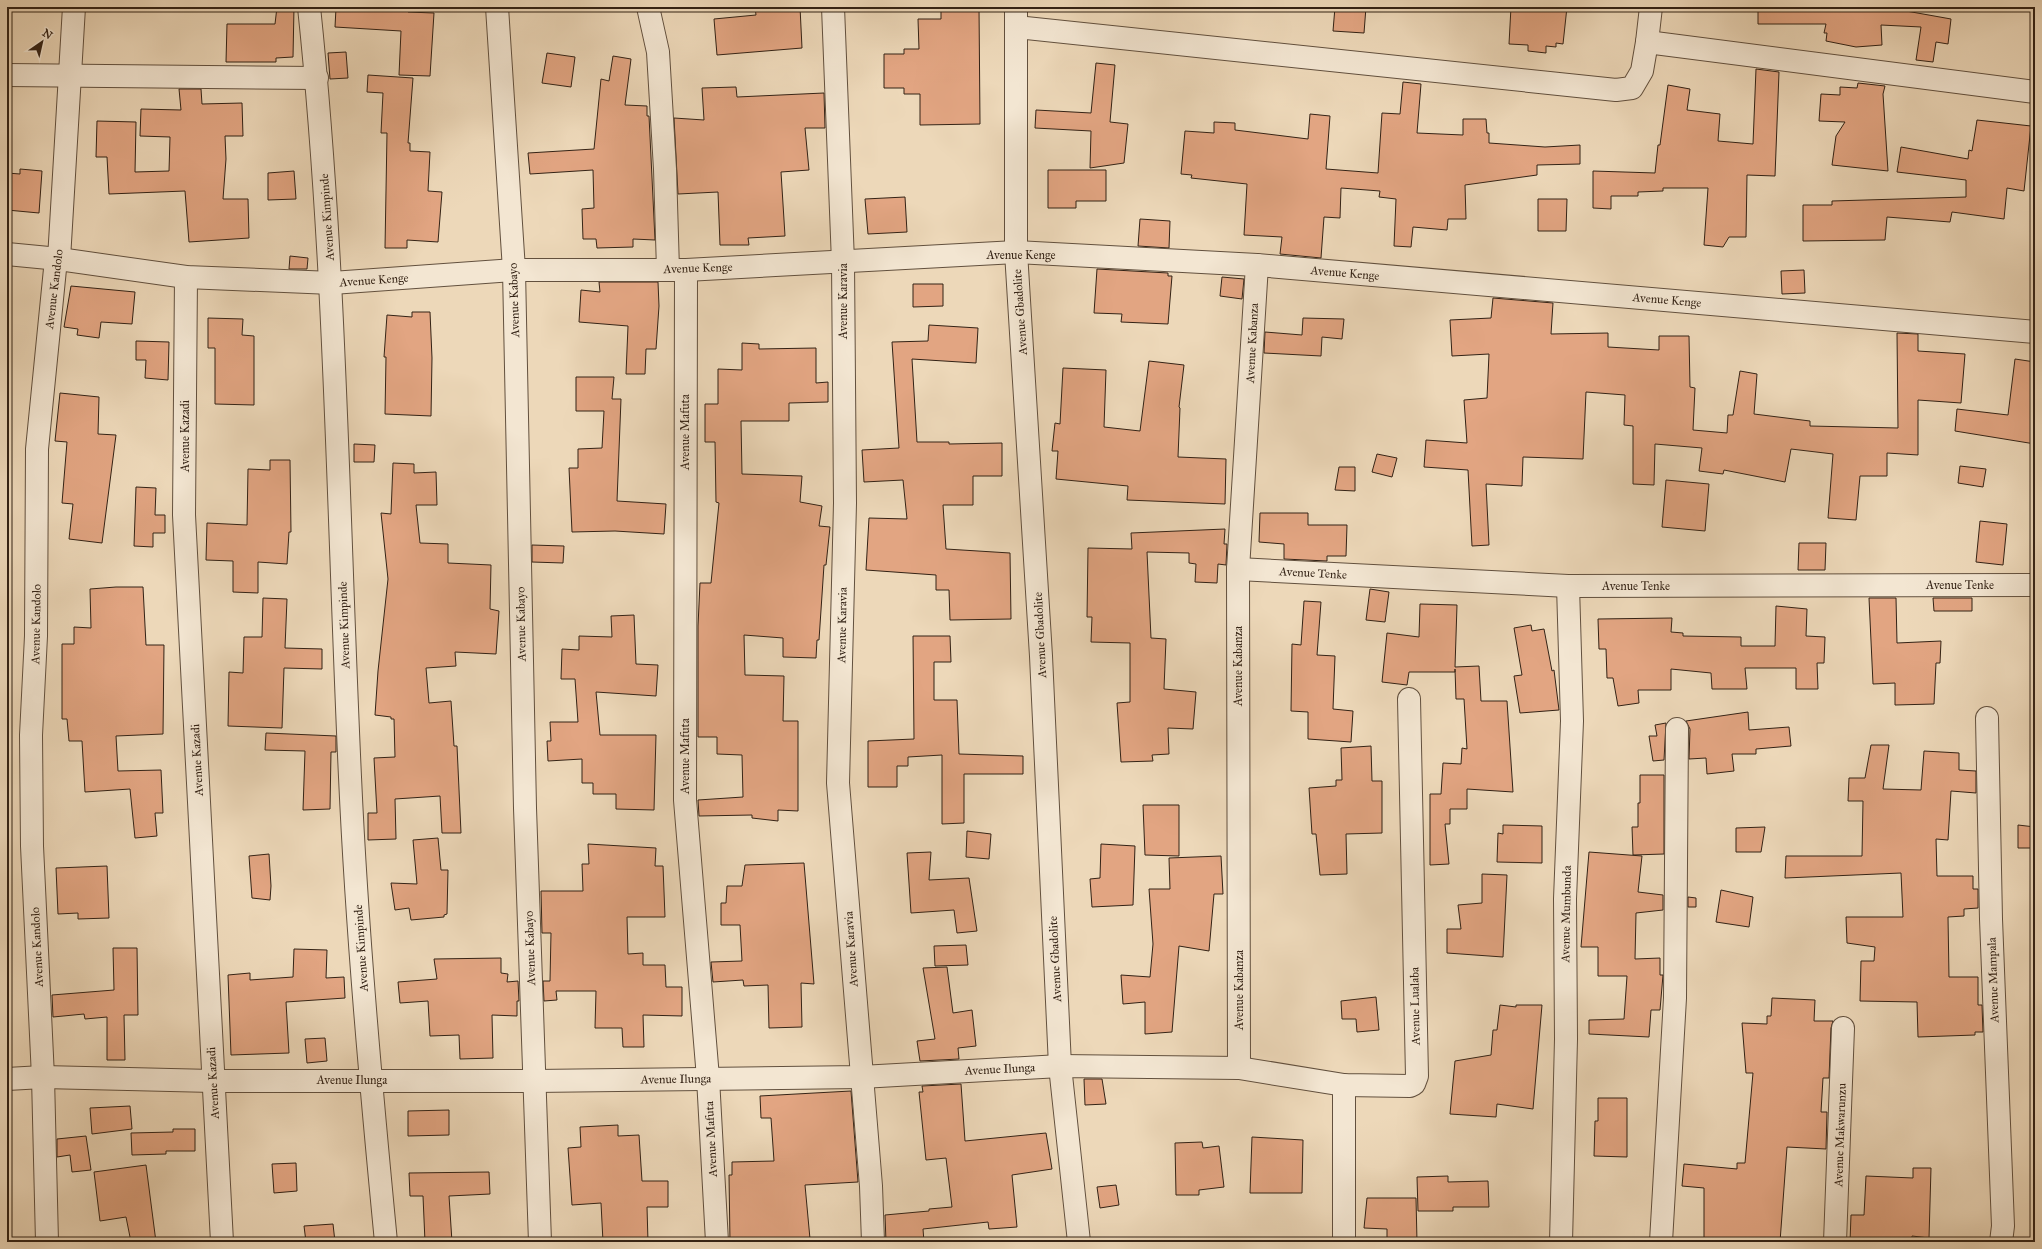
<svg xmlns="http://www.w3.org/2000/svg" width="2042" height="1249" font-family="'IM FELL Great Primer',serif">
<rect width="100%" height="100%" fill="#edd8b9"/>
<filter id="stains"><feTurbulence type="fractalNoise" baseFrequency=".005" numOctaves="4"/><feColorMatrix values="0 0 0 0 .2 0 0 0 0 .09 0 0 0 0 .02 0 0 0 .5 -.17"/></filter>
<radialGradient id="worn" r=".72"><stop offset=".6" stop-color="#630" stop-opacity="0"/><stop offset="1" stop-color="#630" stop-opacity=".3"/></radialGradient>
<!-- building -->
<g fill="#e2a582" stroke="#332215">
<path d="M277 7H294L293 57 276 58V62H226L227 24H275Z"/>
<path d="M373 7H408V12L434 13 430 76 399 75 401 31 335 27 336 8 373 10Z"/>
<path d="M755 7H800L802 48 717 55 714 19 756 15Z"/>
<path d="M941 7H979L980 124 920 125V94H904V88H884V54H904V49H919L918 19H941Z"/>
<path d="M1335 7H1366L1364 33 1333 31Z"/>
<path d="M1511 7H1567L1563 44 1556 43V47L1546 46V53L1528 51V45L1509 44Z"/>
<path d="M1758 7H1895V9L1951 19 1948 44 1936 42 1933 62 1916 60 1921 27 1881 25 1882 45 1856 47 1826 41 1827 33H1824L1826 24H1758Z"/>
<path d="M346 52 348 78 330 79 328 53Z"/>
<path d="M547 53 575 57 571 87 542 83Z"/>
<path d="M613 56 631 59 625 105 647 106V116H649L655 240 633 239V247L597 248 596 239H583L582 209 594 208 593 170 530 174 528 153 594 149 601 79 609 81Z"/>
<path d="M1096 63 1115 65 1110 122 1128 124 1124 163 1090 168 1091 131 1035 128 1036 110 1091 113Z"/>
<path d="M1756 69 1779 72 1775 176 1747 175 1746 237H1729L1723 247 1704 245 1708 188H1663V191L1638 192V196H1611V209L1593 208V171L1655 173 1658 145H1660L1668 85 1690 89 1687 110 1720 114 1718 141 1753 144Z"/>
<path d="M368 75 413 78 408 143H410V151L430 152 428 191 442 192 438 242 407 240V248H385L387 133H381L383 93 367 92Z"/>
<path d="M1403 82 1421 84 1417 133 1463 135V119H1486L1487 133H1489V143L1545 147 1580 145V164L1537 165V175L1465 185 1466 219H1448L1447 230 1413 227 1411 247 1394 246 1396 199 1379 197 1380 191 1341 188 1340 218 1324 217 1321 258 1280 254 1282 237 1244 235 1247 184 1191 178 1192 175 1181 174 1185 131 1214 133V122L1235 123V130L1308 139 1310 114 1330 116 1326 169 1378 173 1382 113 1400 114Z"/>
<path d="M1858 83 1885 86 1883 94 1888 171 1832 165 1836 136 1845 122 1819 121 1821 94 1840 95V87L1857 88Z"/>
<path d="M736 87 737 97 824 93 825 128H805L809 170 781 172 785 236 748 238 749 245H720L718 192 678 194 674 118 704 120 702 88Z"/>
<path d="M179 89H201L202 104 242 103 243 136H225L226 159 223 199H248L249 238 189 242 185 191 109 194 107 157H96L97 121 136 122 135 172 169 171 170 137 140 136 141 109 181 110Z"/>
<path d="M1977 120 2031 126 2024 191 2007 188 2004 219 1952 212 1950 222 1887 217 1885 240 1803 241V205H1832V201L1966 197V180L1897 172 1901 147 1968 159 1969 150 1972 151Z"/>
<path d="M20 169 42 171 39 213 7 210V173L20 174Z"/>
<path d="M1048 170H1106V201H1076V208H1048Z"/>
<path d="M294 171 296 199 268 200V173Z"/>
<path d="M905 197 907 232 868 234 865 199Z"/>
<path d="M1538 199H1567L1566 231H1538Z"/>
<path d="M1140 219 1170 221 1169 248 1138 246Z"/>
<path d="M290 256 308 258 307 269H289Z"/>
<path d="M1097 269 1168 273V276H1172L1168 324 1121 322 1122 314 1094 313Z"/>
<path d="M1804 270 1805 293 1782 294 1781 271Z"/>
<path d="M1222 277 1244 279 1242 299 1220 296Z"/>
<path d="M599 282H658L659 306 656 349H646L645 374H626L628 326 579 322 581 290 600 292Z"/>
<path d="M913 284H943V306L913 307Z"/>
<path d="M71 286 135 292 132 324 101 322 99 338 77 335 78 329 64 327Z"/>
<path d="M1493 298 1553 303 1551 334 1608 333V347L1659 350V336H1689L1690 387 1695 388 1693 430 1727 433 1728 415H1733L1740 371 1757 374 1754 414 1810 421V426L1898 428 1897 333 1918 334V351L1965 354 1961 403 1918 400V455L1887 453V476H1860L1856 520 1828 518 1833 454 1791 449 1785 482 1724 470 1723 474 1699 471 1702 448 1655 444 1654 485 1633 484V426L1624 425 1625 395 1586 392 1583 459 1523 457 1522 486 1486 484 1489 545 1472 546 1468 470 1424 467 1426 440 1467 443 1464 400 1487 398 1489 354 1452 356 1450 320 1491 318Z"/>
<path d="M412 312H430L432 358 431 416 385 414 386 357H384L387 315 412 317Z"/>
<path d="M208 318 243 319 242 335 254 336V405L215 404V348H208Z"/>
<path d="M1303 318 1344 319 1342 339 1322 337 1321 356 1264 353 1265 332 1302 335Z"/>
<path d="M929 325 978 328 976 363 912 359 917 442H949V444L1002 443V476H973V505H943L946 549 1010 553 1011 619 950 620 949 590H936V575L866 570 869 518 907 519 903 480 864 482 862 450 899 448 892 342 928 341Z"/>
<path d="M136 341 169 342 168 380 145 378 146 360H136Z"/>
<path d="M742 343 759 344V349L816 348V383L828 382V402L789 403V421H741L742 474 802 476 800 502 822 506 819 526 830 527 826 565H824L819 640H817L816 658 783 657V638L744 635 745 675 784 676 783 721H798V811L778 810V821L752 818V815L699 816 698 800 743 797 742 755 717 754V737H698V626L700 583H711L719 503 716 502 715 442H705V404H718V369L742 370Z"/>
<path d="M2015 359 2035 362V444L1955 431 1957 409 2008 415Z"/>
<path d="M1149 361 1184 365 1179 407 1180 408 1178 457 1226 459 1225 504 1127 500 1128 486 1056 479 1058 451H1052L1055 423 1060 424 1063 368 1106 370 1104 427 1140 431Z"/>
<path d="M576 377H614L612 399H621L617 501 666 504 664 534 615 531 572 532 569 468H578V449L602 448 604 411H576Z"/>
<path d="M60 393 99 397 98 434 116 435 102 543 69 539 73 504 62 503 67 442 55 441Z"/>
<path d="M354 444 375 445 374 462H354Z"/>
<path d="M1377 454 1397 458 1392 477 1372 472Z"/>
<path d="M270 460H290L291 532H289L287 564 258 562V593L233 592V561L206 560 207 523 247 525 248 469 270 470Z"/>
<path d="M393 463 414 464V473L436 472 437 505H416L420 543 448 544V563L491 565 490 609 499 611 496 654 455 652 456 666 426 668 429 703 451 701 454 746H457L461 833H442L440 796 395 799 396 839 368 840V813H377L374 758 395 757 394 719H391V717L375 715 378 671 388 579 381 513 391 514Z"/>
<path d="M1960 466 1986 469 1983 487 1958 483Z"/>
<path d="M1339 467H1355V491L1335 490Z"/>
<path d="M1666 480 1709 484 1705 531 1662 527Z"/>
<path d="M136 487 156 488 155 515H165V533H153V547L134 546Z"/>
<path d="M1260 513H1308V525H1347L1346 556H1327V561L1284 559V544L1259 542Z"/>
<path d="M1980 521 2007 524 2003 565 1976 562Z"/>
<path d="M1225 529 1224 544H1227L1226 565 1218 564 1217 583 1195 582 1196 564 1189 563V553L1147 552 1151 638 1166 639 1164 689 1196 692 1193 729 1168 728 1169 754 1152 755 1153 761 1121 762 1117 703 1130 702V643L1091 642 1092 617H1087L1088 548 1132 549 1131 533Z"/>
<path d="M1799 543H1826L1825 570H1798Z"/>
<path d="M532 545 564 546 563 563 532 562Z"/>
<path d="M116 587H143L146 645H164L163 734 116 736 118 771 161 770 163 813H155L157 836 135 838 130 789 85 792 82 741H69L67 719H62V644H74V627L91 628 90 589Z"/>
<path d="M1370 589 1389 592 1385 622 1366 620Z"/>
<path d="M263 598 287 599 285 648 322 649V669L284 668 282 728 228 726 229 672 243 673 244 637H262Z"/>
<path d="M1869 598H1896L1897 643 1941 641 1940 663H1936L1934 704 1895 705V683L1873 684Z"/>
<path d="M1933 598H1972V611H1934Z"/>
<path d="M1304 601 1321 602 1317 655 1335 656 1333 709 1353 711 1351 742 1308 739V712L1291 711 1292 644 1301 645Z"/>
<path d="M1420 604 1457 605 1455 667 1479 666 1481 701H1507L1513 792 1467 789V809H1450V824H1445L1449 864 1430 865V794H1441L1443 763 1461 764 1462 748 1467 749 1464 699H1456L1455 669V672H1409L1407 685 1382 682 1387 633 1419 637Z"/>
<path d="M1776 606 1807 609 1806 636 1825 637 1824 663H1817L1818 689H1796V668H1745L1747 689H1712L1711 673 1671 669V690H1638L1639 703 1618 706 1613 678H1607L1606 649H1599L1598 619 1672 618 1671 632 1683 633V636L1741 637V646H1775Z"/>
<path d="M634 615 636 664 658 665 656 696 596 692 600 735H656L654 810 616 809V794H593V783H582V759L548 761 547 741H551L550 722H578L575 679H561L562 649 579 650V636L612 637 611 616Z"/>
<path d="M1531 625 1532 631 1544 629 1552 671 1554 670 1559 710 1520 713 1514 676 1522 675 1514 628Z"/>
<path d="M913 636H950L951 662H934V700H957L959 754 1023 756V774H964V823L942 824V755L908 757V766H897V787H868V741L914 739Z"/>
<path d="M1748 712 1749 730 1789 727 1791 746 1756 749V754H1732L1734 771 1707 774 1706 758 1689 759 1690 729 1686 721Z"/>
<path d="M1666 723 1664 760 1653 761 1649 736H1657L1655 725Z"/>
<path d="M266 733 336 736V752H331L330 809 303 810 305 751 265 750Z"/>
<path d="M1871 745H1889L1883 789 1921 790 1924 751 1959 753V770L1976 771V793L1951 791 1948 840 1936 839 1937 876H1973V889H1978V908L1964 909V916L1948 917 1949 977H1978V1005H1982L1983 1032H1975V1035L1918 1037 1917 1002 1860 1001 1861 961H1874L1875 947 1847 943 1846 917H1903L1901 873 1785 878 1786 856H1862L1863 801H1848L1849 778H1865Z"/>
<path d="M1371 746 1372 781H1382V833L1346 834 1347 874 1320 875 1316 834H1312L1309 788 1336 786V780H1342L1341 748Z"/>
<path d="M1640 775H1664V854L1633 855 1632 827H1638V803H1640Z"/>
<path d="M1143 805H1179V856L1145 855Z"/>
<path d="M1503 825 1542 826V863L1497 862 1498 833 1503 834Z"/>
<path d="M2018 825 2035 827V848H2018Z"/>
<path d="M1765 827 1761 852H1736V828Z"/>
<path d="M967 831 991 834 989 859 966 857Z"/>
<path d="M438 838 441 870H448L447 914 444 915V917L411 920 409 908 395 910 391 883 417 884 413 840Z"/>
<path d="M588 844 656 848 655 866H663L665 917H627L628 954 643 953V965H665L666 987H682V1016L643 1015 644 1047H623L622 1028H595L596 991H556L557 1000 544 1001 543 981H550L551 933H542L541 891H583L582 864H589Z"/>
<path d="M1101 844 1135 846 1133 905 1092 907 1090 879 1100 878Z"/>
<path d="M931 852 929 880 969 878 977 931 957 933 954 910 911 913 907 853Z"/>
<path d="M1589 852 1642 856 1638 892 1663 895V910L1636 913 1635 959 1660 958V975H1663L1660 1010H1651L1649 1037 1589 1034V1020L1624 1019 1627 976H1598V947H1581Z"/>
<path d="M269 854 271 886 270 900 252 898 249 856Z"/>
<path d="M1221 856 1223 894H1214L1209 951 1179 946 1172 1032 1145 1034V1002L1123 1004 1121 975 1150 977 1153 944 1149 889H1170L1169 858Z"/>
<path d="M804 863 814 984 801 983 802 1027 769 1028 768 985 744 986 743 980 713 982 711 962 742 961 740 925H721V903H726L727 886H742L745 865Z"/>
<path d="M107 866 109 918 78 919V913L58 914 56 868Z"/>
<path d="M1482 874 1507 875 1503 957 1447 953V929H1461L1458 905 1482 903Z"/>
<path d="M1721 890 1753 897 1749 927 1716 922Z"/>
<path d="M1688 897 1696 898V907H1688Z"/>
<path d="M966 945 968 965 935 966 934 946Z"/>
<path d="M113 948H137L138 1015H124L125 1060H107V1017L85 1019 84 1014 53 1017 52 995 114 990Z"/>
<path d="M294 949 327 950 326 978 344 977 345 998 286 1002 289 1053 231 1055 228 975 250 973V980L293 977Z"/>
<path d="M501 958V973L508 974 507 982 518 981 519 1001H517V1016L492 1015 493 1058 460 1059 459 1035 430 1036 428 1001 400 1003 398 982 437 979 434 959Z"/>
<path d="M947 967 953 1013 972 1010 976 1046 958 1048 959 1059 920 1061 917 1041 935 1039 923 968Z"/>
<path d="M1376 997 1379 1030 1357 1032 1356 1019H1342L1341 1001Z"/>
<path d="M1772 998 1815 1000 1814 1021H1833L1831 1028 1829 1078H1823L1821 1112H1827L1826 1149 1787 1147 1780 1242H1704V1188L1682 1186 1684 1164 1737 1169V1163H1745L1753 1073H1746L1742 1023 1767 1024V1016H1771Z"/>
<path d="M1500 1005 1516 1007V1005H1542L1533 1109 1497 1104 1496 1117 1450 1114 1455 1061 1491 1055 1493 1030H1497Z"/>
<path d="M325 1038 327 1061 307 1063 305 1039Z"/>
<path d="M1084 1079H1102L1106 1104 1085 1105Z"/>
<path d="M961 1084 965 1141 1046 1133 1052 1169 1012 1175 1017 1227 989 1229 988 1222 923 1229 924 1242H886L885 1215 929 1211V1209L952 1207 946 1158 926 1160 919 1092H923L922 1086Z"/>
<path d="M851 1091 858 1182 805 1185 810 1239 782 1242H730L729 1175H732V1162L774 1161 771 1118H761L760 1096Z"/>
<path d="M1598 1098H1627V1157L1594 1156 1595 1121H1598Z"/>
<path d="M130 1106 132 1129 92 1134 90 1108Z"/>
<path d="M449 1110V1135L408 1136V1111Z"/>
<path d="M618 1125V1136L639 1135 642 1181H668V1207H647L648 1242H603L601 1203 572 1205 568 1148 581 1147 580 1127Z"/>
<path d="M173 1129H195V1151H166V1154L132 1155 131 1133 173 1132Z"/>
<path d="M86 1136 91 1170 72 1172 70 1155 57 1157V1139Z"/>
<path d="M1252 1137 1303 1140 1302 1193H1250Z"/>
<path d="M1202 1142 1203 1148 1219 1146 1224 1187 1199 1190V1195H1176L1175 1143Z"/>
<path d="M296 1163 297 1191 274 1193 272 1164Z"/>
<path d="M146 1165 156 1242H131L126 1217 100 1221 94 1172Z"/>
<path d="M1913 1168H1931L1929 1238 1912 1236V1242H1850L1851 1215H1864L1866 1176 1913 1178Z"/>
<path d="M489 1172 490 1194 449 1196 452 1242H425L423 1196H410L409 1173Z"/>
<path d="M1448 1176V1182L1488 1181 1489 1207H1453V1211H1418L1417 1177Z"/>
<path d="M1116 1185 1119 1205 1100 1208 1097 1187Z"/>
<path d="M1367 1198H1416L1417 1242H1387V1229L1364 1228Z"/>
<path d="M333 1224 335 1242H306L304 1226Z"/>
</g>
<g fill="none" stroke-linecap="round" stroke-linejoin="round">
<!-- street casing -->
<g stroke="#62503e" stroke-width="24">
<g id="street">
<path d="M309 7C336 263 338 520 350 777 357 932 371 1087 386 1242"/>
<path d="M497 7 514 270 525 808 540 1242"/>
<path d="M648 7 658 52 665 169 668 270"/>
<path d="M833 7 843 262 845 503 838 783 871 1186 873 1242"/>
<path d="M1016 7V252L1041 656 1060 1066 1079 1242"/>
<path d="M1016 27 1616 90 1632 88 1642 71 1647 42 1651 7"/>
<path d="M1647 42 2035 92"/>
<path d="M7 75 317 78"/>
<path d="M7 254 59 259 186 277 332 283 514 270H686L1016 252 1257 265 2035 332"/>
<path d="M686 270 685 800 708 1078 717 1242"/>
<path d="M186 277 184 515 222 1242"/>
<path d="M1238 569 1568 586 2035 585"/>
<path d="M1987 718 1991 919 2003 1226 2001 1242"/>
<path d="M1239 1068 1238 569 1257 265"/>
<path d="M7 1079 43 1077 213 1081H535L861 1077 1060 1066 1239 1068 1344 1085 1410 1086 1414 1084 1417 1076 1409 699"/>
<path d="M47 1242 43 1077 32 846 31 735 36 636 37 449 55 269 59 259 74 7"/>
<path d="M1344 1242V1085"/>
<path d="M1561 1242 1566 1039 1565 899 1572 721 1568 586"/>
<path d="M1661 1242 1675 998 1677 729"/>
<path d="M1835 1242 1843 1028"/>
</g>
</g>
<!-- street -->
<use href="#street" stroke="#f3e6d2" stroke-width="22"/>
</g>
<g text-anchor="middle" stroke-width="3" stroke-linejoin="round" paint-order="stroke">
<!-- street labels -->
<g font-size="12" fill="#332215" stroke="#f3e6d2">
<text transform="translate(327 217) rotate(-94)" y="4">Avenue Kimpinde</text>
<text x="1021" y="259">Avenue Kenge</text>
<text transform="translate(698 268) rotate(-2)" y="4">Avenue Kenge</text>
<text transform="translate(1345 273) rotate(5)" y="4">Avenue Kenge</text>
<text transform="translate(374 280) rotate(-4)" y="4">Avenue Kenge</text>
<text transform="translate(54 289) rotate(-83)" y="4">Avenue Kandolo</text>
<text transform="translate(514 300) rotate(-92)" y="4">Avenue Kabayo</text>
<text transform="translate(1667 300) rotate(5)" y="4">Avenue Kenge</text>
<text transform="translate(843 301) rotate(-90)" y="4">Avenue Karavia</text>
<text transform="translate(1020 312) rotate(-94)" y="4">Avenue Gbadolite</text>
<text transform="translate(1252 343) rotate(-87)" y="4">Avenue Kabanza</text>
<text transform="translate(685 432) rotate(-90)" y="4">Avenue Mafuta</text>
<text transform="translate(185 436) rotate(-90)" y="4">Avenue Kazadi</text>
<text transform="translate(1313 573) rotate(3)" y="4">Avenue Tenke</text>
<text x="1960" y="589">Avenue Tenke</text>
<text x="1636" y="590">Avenue Tenke</text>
<text transform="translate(36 624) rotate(-89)" y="4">Avenue Kandolo</text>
<text transform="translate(521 624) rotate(-91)" y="4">Avenue Kabayo</text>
<text transform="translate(344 625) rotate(-92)" y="4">Avenue Kimpinde</text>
<text transform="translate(842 625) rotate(-89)" y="4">Avenue Karavia</text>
<text transform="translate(1040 635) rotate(-93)" y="4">Avenue Gbadolite</text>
<text transform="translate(1238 666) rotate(-90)" y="4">Avenue Kabanza</text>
<text transform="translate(685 756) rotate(-90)" y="4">Avenue Mafuta</text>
<text transform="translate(197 760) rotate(-93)" y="4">Avenue Kazadi</text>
<text transform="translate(1566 914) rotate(-89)" y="4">Avenue Mumbunda</text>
<text transform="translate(37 947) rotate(-93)" y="4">Avenue Kandolo</text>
<text transform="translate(361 948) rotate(-94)" y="4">Avenue Kimpinde</text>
<text transform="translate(530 948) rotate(-92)" y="4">Avenue Kabayo</text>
<text transform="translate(851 949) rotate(-94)" y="4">Avenue Karavia</text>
<text transform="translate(1055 959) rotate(-93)" y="4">Avenue Gbadolite</text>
<text transform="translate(1993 980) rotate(-92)" y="4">Avenue Mampala</text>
<text transform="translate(1239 990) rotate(-90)" y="4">Avenue Kabanza</text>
<text transform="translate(1415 1006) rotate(-91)" y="4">Avenue Lualaba</text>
<text transform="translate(1000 1069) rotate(-3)" y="4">Avenue Ilunga</text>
<text transform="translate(676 1079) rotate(-1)" y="4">Avenue Ilunga</text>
<text x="352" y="1084">Avenue Ilunga</text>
<text transform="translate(213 1083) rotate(-93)" y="4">Avenue Kazadi</text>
<text transform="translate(1840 1135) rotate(-88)" y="4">Avenue Makwarunzu</text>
<text transform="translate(711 1139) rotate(-93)" y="4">Avenue Mafuta</text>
</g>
</g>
<!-- margin -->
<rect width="2042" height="1249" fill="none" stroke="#edd8b9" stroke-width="24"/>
<rect x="8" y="8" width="2026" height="1233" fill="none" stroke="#332215" stroke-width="2"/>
<rect x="12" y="12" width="2018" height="1225" fill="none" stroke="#332215"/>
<!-- north arrow -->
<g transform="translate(42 42) rotate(34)" stroke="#f3e6d2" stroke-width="3" paint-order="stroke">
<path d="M0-3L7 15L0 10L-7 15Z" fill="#332215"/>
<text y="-6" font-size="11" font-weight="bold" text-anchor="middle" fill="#332215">N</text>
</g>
<rect width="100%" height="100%" filter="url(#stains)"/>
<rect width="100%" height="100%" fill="url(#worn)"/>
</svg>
